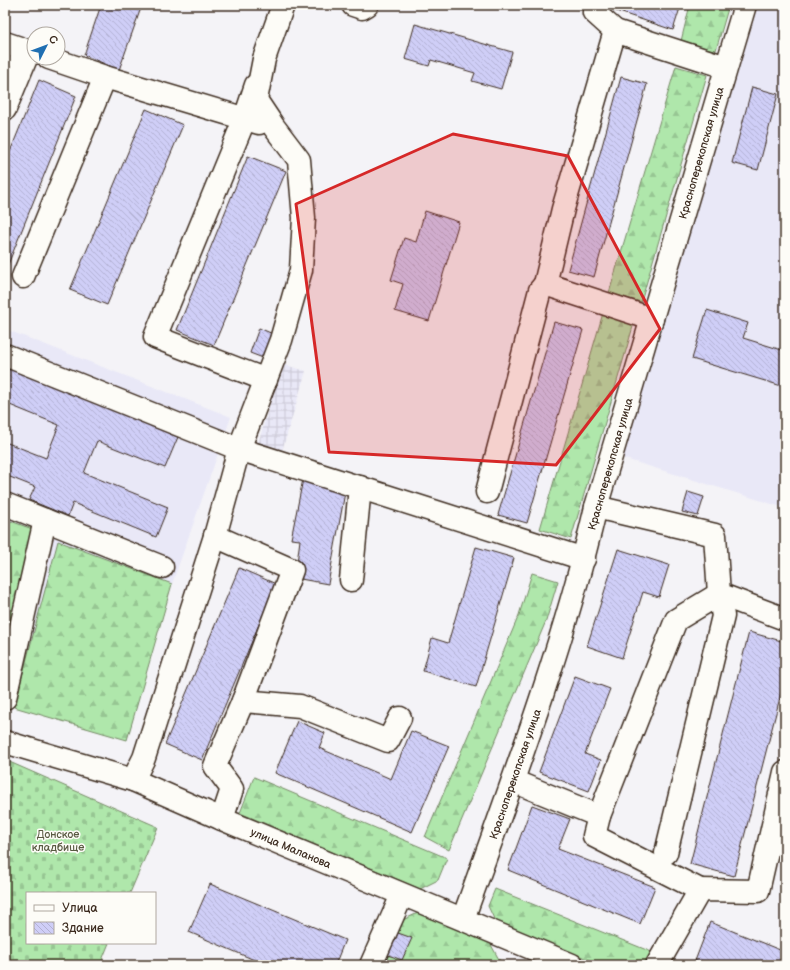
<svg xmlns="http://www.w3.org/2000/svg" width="790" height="970" font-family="'Balsamiq Sans',sans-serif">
<defs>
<pattern id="industrial-grid" width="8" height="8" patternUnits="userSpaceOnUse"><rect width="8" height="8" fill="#e9e8f7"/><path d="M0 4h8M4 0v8" fill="none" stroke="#c9c7d3"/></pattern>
<pattern id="forest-firs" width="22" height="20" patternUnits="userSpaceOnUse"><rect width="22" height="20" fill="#afe7ab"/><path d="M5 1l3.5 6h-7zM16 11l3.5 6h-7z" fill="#97c693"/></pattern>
<pattern id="cemetery-stones" width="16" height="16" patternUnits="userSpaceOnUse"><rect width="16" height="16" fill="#afe7ab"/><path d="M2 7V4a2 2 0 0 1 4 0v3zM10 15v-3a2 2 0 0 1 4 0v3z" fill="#97c693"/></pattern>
<pattern id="building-back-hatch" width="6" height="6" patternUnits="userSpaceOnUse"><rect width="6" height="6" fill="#cfcef7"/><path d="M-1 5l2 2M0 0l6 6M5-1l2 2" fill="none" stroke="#b3b1d3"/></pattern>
</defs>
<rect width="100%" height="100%" fill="#f4f3f7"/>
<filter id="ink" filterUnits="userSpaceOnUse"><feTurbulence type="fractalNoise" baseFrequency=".025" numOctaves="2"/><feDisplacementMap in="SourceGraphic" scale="8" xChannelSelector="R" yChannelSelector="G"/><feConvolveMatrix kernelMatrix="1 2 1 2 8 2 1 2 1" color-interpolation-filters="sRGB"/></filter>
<g filter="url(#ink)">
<!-- built -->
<g fill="#e9e8f7">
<path d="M758 5H785V508L622 458Z"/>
<path d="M5 329 231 417 172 584 127 740 5 704Z"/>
</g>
<!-- industrial -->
<path fill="url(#industrial-grid)" d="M282 364 306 371 281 454 257 447Z"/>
<!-- forest -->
<g fill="url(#forest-firs)" stroke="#758864">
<path d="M690 5H729L716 50 680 45Z"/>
<path d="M676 66 707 75 641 302 609 293Z"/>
<path d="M603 313 634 323 571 539 540 529Z"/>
<path d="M5 519 38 531 5 650Z"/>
<path d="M58 541 172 584 127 740 14 707Z"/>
<path d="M532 573 558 581 546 621 449 850 425 837 519 615Z"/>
<path d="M254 777 447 858 438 880 420 889 240 813Z"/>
<path d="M495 889 684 965H602L495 921 488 906Z"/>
<path d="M418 913 490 943 502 965H392L379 960 394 924Z"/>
</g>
<!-- cemetery -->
<path fill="url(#cemetery-stones)" stroke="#758864" d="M5 760 158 827 130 893H27V943H109L100 965H5Z"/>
<!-- building -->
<g fill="url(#building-back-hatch)" stroke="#3b2a1e">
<path d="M101 5H142L119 70 84 55Z"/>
<path d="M614 5H681L673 30 613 10Z"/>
<path d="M415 24 512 52 501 89 472 81 475 73 431 60 429 66 405 59Z"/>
<path d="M621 77 647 84 594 277 568 270Z"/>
<path d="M39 80 76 96 7 267 5 266V164Z"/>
<path d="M752 87 778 94 758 170 732 163Z"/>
<path d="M146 109 183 125 107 305 70 290Z"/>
<path d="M248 156 286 171 214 345 177 330Z"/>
<path d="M425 211 459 222 429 321 395 311 403 284 391 280 404 238 416 242Z"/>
<path d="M707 310 748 323 743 338 785 351V387L692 359Z"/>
<path d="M554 322 583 330 527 523 498 515Z"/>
<path d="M259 328 273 334 263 358 250 353Z"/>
<path d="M9 368 178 437 165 468 97 441 84 473 168 507 156 537 73 503 68 516 29 500 35 487 5 475V442L46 458 59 425 5 403V379Z"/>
<path d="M303 479 346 487 328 584 295 578 300 540 291 539Z"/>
<path d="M688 492 704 497 698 516 682 512Z"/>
<path d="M476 547 514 558 476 687 423 671 432 638 448 643Z"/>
<path d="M618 549 669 565 659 597 643 592 622 658 587 646Z"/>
<path d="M239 568 276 584 202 760 165 744Z"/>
<path d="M749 632 785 642V678L734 876 690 864Z"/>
<path d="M575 676 610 689 585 754 601 760 589 791 539 772Z"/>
<path d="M297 721 325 733 319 748 391 779 411 731 449 746 412 832 275 773Z"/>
<path d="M532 805 570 819 558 849 655 887 640 924 508 870Z"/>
<path d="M210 884 345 940 335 965H266L189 932Z"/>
<path d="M710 922 785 952V965H705L695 961Z"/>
<path d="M398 933 412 938 402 960 388 955Z"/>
</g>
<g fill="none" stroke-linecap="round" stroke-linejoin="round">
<!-- minor casing -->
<g stroke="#3b2a1e" stroke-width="25">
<g id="minor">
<path d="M353 5 362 8 367 5"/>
<path d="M596 5 594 12 615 31"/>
<path d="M5 43 29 51 20 61"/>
<path d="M49 58 105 77"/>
<path d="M256 85 245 118 155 337 266 380"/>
<path d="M5 109 29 51 34 53"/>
<path d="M23 277 105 77 259 123"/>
<path d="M652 319 545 284 563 209 615 31 726 67"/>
<path d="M5 355 239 449 584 559"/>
<path d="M487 492 540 290 545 284"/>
<path d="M5 504 162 567"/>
<path d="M596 507 715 535 719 594 785 619"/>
<path d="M215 536 292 570 243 701 215 766 232 789 222 819"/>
<path d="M351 580 360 487"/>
<path d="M5 698 45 520"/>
<path d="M243 701 300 706 388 741 400 718"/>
<path d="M5 742 133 780 222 819 572 965"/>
<path d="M133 780 144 758 215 536 239 449 281 340 301 270 304 218 299 160 274 127 256 100 264 59 283 5"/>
<path d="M513 781 599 816 594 836 700 890"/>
<path d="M599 816 676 620 719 594 723 616 666 853"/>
<path d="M463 919C512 783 563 648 596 507L745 5"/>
<path d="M371 965 402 895"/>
<path d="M657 965 700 890 758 891 785 772"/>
</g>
</g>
<!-- minor -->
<use href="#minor" stroke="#fdfcf7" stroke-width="22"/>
</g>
</g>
<!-- marked area -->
<path fill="#d62828" fill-opacity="0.2" stroke="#d62828" stroke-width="3" stroke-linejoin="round" d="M453 134 568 156 660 329 556 465 329 452 296 204Z"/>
<g text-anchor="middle" stroke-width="3" stroke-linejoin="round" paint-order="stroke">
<!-- street labels -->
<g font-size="11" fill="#3b2a1e" stroke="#fdfcf7">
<text transform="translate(701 153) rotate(-74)" y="4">Красноперекопская улица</text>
<text transform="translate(610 464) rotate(-74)" y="4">Красноперекопская улица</text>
<text transform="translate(515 774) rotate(-71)" y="4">Красноперекопская улица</text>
<text transform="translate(291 848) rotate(23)" y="4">улица Маланова</text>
</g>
<!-- park labels -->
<g font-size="11" fill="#585941" stroke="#fdfcf7">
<text x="58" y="838">Донское<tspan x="58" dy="13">кладбище</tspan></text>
</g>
</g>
<!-- margin -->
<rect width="790" height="970" fill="none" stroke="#fdfcf7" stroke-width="20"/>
<rect x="10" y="10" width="770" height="950" fill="none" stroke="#3b2a1e" stroke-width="1.5" filter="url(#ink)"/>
<!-- legend -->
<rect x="26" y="892" width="130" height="52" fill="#fdfcf7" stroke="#afa8a0"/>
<rect x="34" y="905" width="20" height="6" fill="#fdfcf7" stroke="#afa8a0"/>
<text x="62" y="912" font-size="12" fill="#3b2a1e">Улица</text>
<rect x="34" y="922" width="20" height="12" fill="url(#building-back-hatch)" stroke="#afa8a0"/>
<text x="62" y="932" font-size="12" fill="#3b2a1e">Здание</text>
<!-- north arrow -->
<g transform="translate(46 46) rotate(48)"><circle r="19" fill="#fdfcf7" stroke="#afa8a0"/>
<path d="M0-3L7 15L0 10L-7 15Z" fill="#1f6fb2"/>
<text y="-6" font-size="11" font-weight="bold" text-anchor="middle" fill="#3b2a1e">С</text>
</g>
</svg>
